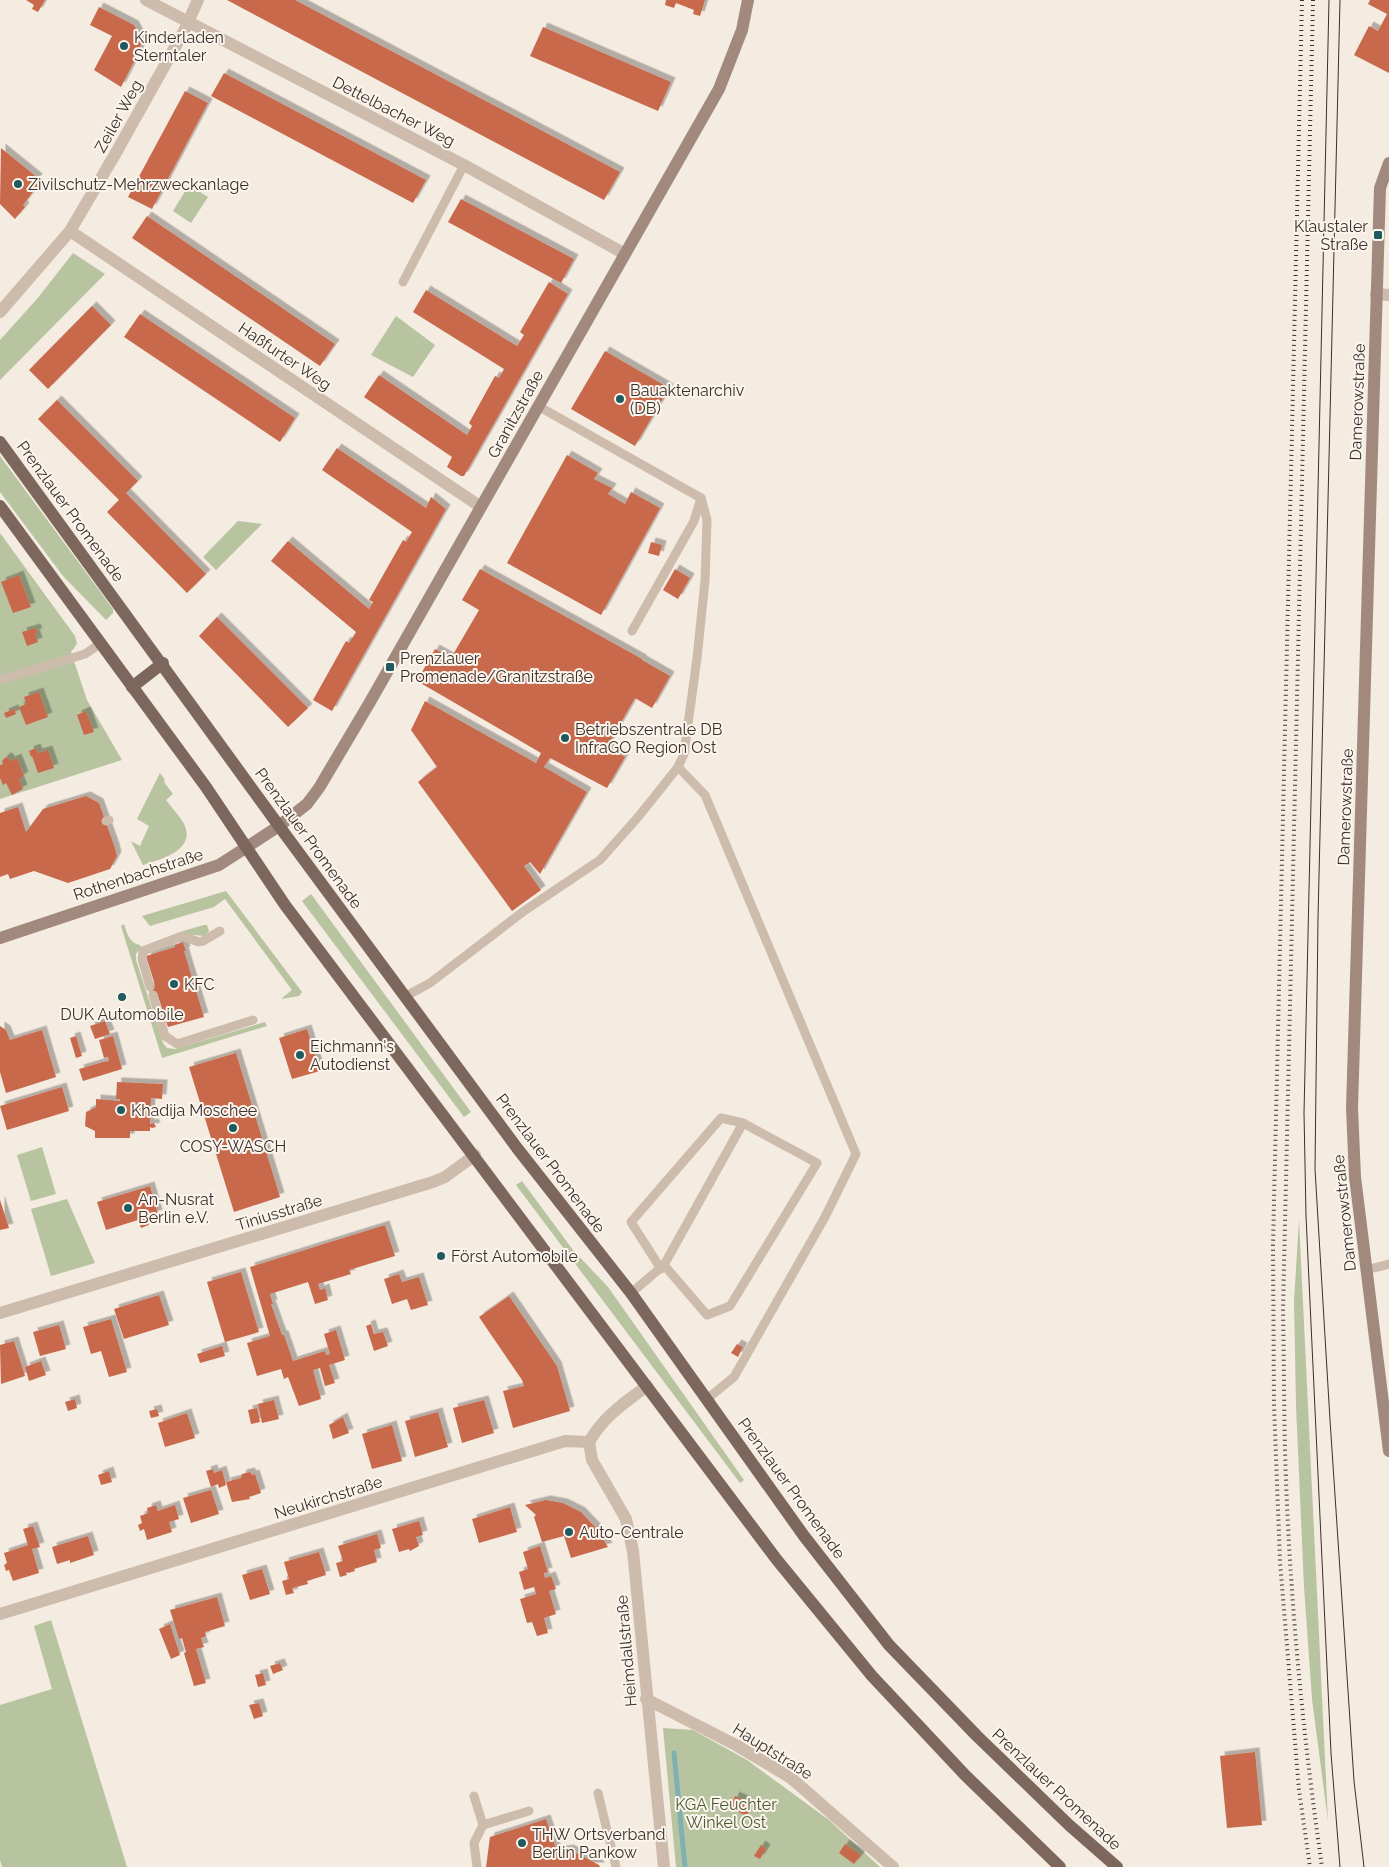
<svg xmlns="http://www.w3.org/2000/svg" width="1389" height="1867" font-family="Raleway,sans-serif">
<defs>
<filter id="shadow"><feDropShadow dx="4.5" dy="-4.5" stdDeviation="0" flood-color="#0004"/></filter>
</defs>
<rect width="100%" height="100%" fill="#f4ebe1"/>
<!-- green -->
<g fill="#b8c4a0">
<path d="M189 185 208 197 191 223 173 211Z"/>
<path d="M73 253 105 274 0 380V340L37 299Z"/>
<path d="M396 316 435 345 413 377 371 355Z"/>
<path d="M0 456 113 609V613L106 620 63 576 0 492Z"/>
<path d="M238 521 262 524 216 570 203 557Z"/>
<path d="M0 533 75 636 77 644 71 652 87 700 122 760 0 799Z"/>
<path d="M160 773 165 780 164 782 173 794 166 800C171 807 178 814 183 822 198 849 163 859 143 865L131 841 140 846 149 826 137 819Z"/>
<path d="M226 891 302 992 299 996 281 999 292 990 225 899 214 907 150 926 142 916Z"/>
<path d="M311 894 471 1112 464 1117 302 901Z"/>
<path d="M124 924C127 933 129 943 140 945L141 947 136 954V960L163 1043 167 1048 175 1049 265 1022 267 1026 162 1058 121 926Z"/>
<path d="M204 925H207L209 931 205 936 184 934 183 931Z"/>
<path d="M42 1147 56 1194 31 1201 17 1155Z"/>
<path d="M522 1181 573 1250 608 1287 744 1480 740 1483 516 1185Z"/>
<path d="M67 1199 95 1263 51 1276 31 1209Z"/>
<path d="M1299 1220 1328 1821 1312 1699 1304 1587 1296 1406 1294 1301Z"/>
<path d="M51 1620 127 1867H2L0 1860V1705L52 1689 34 1626Z"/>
<path d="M663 1728 693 1730 747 1760 829 1820 880 1867H676Z"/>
</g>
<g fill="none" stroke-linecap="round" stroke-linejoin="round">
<!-- stream -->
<path stroke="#7fb0b2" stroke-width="5" d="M674 1753 685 1867"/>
</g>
<!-- building -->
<g fill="#c8694b" filter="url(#shadow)">
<path d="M26 0H45L38 12 32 9 34 5Z"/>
<path d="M227 0H295L620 172 604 200Z"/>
<path d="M666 0H705L700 16 693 14 694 10 676 3 674 8 665 5Z"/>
<path d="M1370 0H1389V73L1354 55 1369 26 1378 31 1387 14 1368 4Z"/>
<path d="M99 7 134 25 140 36 141 44 139 52 121 87 94 70 112 36 90 25Z"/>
<path d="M543 27 671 82 658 111 530 56Z"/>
<path d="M224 73 426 180 413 203 211 96Z"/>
<path d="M185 91 208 103 152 209 128 197Z"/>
<path d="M1 148 38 178 35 182 38 185 23 205 25 207 15 219 0 204Z"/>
<path d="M461 199 574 259 561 283 448 222Z"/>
<path d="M147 216 335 344 320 366 132 238Z"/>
<path d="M549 282 568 294 464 476H461L447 467 452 457 364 397 379 375 467 435 472 426 469 423 495 376 499 378 504 369 413 312 426 290 517 346 524 335 520 332Z"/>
<path d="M92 306 111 325 48 389 29 370Z"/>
<path d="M140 314 295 418 280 442 124 337Z"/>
<path d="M605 351 669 388 635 446 571 409Z"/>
<path d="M57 400 138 481 126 493 206 574 187 593 107 512 119 500 38 419Z"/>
<path d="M337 448 426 508 431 497 446 509 332 711 313 700 346 641 349 643 356 632 271 561 288 541 369 609 373 602 369 600 403 540 406 542 412 532 322 470Z"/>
<path d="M567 455 598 473 594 479 612 488 608 494 625 504 631 492 660 508 601 615 507 563Z"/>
<path d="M651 542 662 545 659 556 648 553Z"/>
<path d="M480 569 642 659V660L670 676 652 708 635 698 607 747 625 757 607 788 550 758 544 767 587 792 540 874 530 862 524 866 541 890 512 911 418 782 437 767 411 730 425 701 536 763 541 753 417 681 435 649 451 658 479 610 462 600Z"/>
<path d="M675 569 690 578 678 599 663 590Z"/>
<path d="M19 575 31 607 13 613 1 582Z"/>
<path d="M217 617 308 708 288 727 199 636Z"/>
<path d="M36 628 38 633H35L38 642 27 646 22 632Z"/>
<path d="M39 692 48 717 26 725 19 707 26 704 24 697Z"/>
<path d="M14 709 16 714 6 718 4 713Z"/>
<path d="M86 711 94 732 84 735 77 715Z"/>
<path d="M36 748 38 753 48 750 54 768 38 773 32 756 31 757 29 751Z"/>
<path d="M6 757 9 758 10 761 17 758 24 776 19 779 23 789 12 795 6 783 3 785 0 778V765L3 764 2 761Z"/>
<path d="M86 796 99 803 115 848 117 856 110 869 68 883 34 871 10 879 8 874 0 877V813L18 807 26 832 43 809Z"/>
<path d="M183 942 186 951H184L204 1017 168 1027 157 993 151 995 148 987 155 985 146 956 175 947V945Z"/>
<path d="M105 1021 110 1034 95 1039 90 1026Z"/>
<path d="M0 1026 6 1030 10 1040 42 1030 56 1077 6 1093 0 1072Z"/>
<path d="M307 1029 320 1071 292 1079 279 1038Z"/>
<path d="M76 1036 82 1056 76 1058 70 1038Z"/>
<path d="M113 1036 122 1069 83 1081 79 1069 103 1062 109 1061 108 1057 104 1058 99 1040Z"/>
<path d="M236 1053 280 1197 234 1212 189 1067Z"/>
<path d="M117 1082 163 1084 162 1099 151 1098 150 1124 154 1123 156 1127 152 1128 150 1127V1131H130V1138H95V1131L85 1126 86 1112 96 1107V1099L120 1101V1099H116Z"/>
<path d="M62 1087 69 1111 7 1130 0 1106Z"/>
<path d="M150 1186 158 1214 147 1218 149 1225 141 1228 138 1220 106 1230 97 1202Z"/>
<path d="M0 1200 9 1228 0 1230Z"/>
<path d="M385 1225 395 1256 349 1270 351 1274 318 1284 320 1290 325 1288 328 1300 315 1304 308 1282 270 1294 273 1304H271L282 1335H284L293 1361 325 1351 326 1355 330 1354 324 1334 336 1330 345 1360 329 1365 335 1383 325 1386 320 1368 313 1370 321 1399 299 1406 288 1377 284 1379 281 1369 257 1376 247 1343 270 1336 250 1267Z"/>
<path d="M241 1272 259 1332 225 1342 207 1282Z"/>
<path d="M399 1274 402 1282 419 1277 428 1305 411 1310 407 1299 392 1304 384 1279Z"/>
<path d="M159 1295 169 1325 124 1339 114 1309Z"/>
<path d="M509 1296 557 1366 570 1411 513 1428 503 1391 524 1386 522 1380 479 1317Z"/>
<path d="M111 1319 127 1372 109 1377 101 1351 91 1354 83 1327Z"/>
<path d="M371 1324 374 1334 383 1332 388 1346 374 1351 366 1326Z"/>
<path d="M59 1325 66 1349 40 1356 33 1332Z"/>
<path d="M14 1341 25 1376 1 1384 0 1345Z"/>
<path d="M737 1344 743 1347 738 1357 731 1353Z"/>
<path d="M222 1346 225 1356 200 1363 197 1354Z"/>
<path d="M41 1361 46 1375 29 1381 25 1367Z"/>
<path d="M75 1399 77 1408 68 1411 65 1402Z"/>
<path d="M274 1400 279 1419 262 1423 258 1404Z"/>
<path d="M484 1400 494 1433 462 1443 453 1408Z"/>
<path d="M257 1408 260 1422 251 1424 248 1410Z"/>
<path d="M157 1409 159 1416 151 1418 149 1411Z"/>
<path d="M438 1412 448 1447 415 1457 405 1421Z"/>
<path d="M187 1413 195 1438 165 1447 158 1423Z"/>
<path d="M343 1417 349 1433 333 1439 329 1425Z"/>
<path d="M392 1425 402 1461 372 1469 362 1434Z"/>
<path d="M213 1469 214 1473 222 1470 226 1485 219 1488 218 1484 211 1487 206 1471Z"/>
<path d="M109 1471 112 1482 101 1485 98 1475Z"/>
<path d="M250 1472 252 1475 255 1474 261 1493 249 1497 250 1499 232 1502 226 1482 241 1478 242 1474Z"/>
<path d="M211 1490 219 1514 191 1523 183 1498Z"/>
<path d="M546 1500 563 1503 581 1512 596 1528 608 1547 571 1558 564 1536 542 1542 534 1517 536 1515 525 1505Z"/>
<path d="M156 1505 158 1511 175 1505 179 1519 169 1522 172 1532 147 1540 144 1529 140 1531 138 1525 142 1523 140 1516 148 1513 147 1508Z"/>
<path d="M510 1507 517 1532 479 1543 472 1519Z"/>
<path d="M419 1521 423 1535 416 1537 419 1546 410 1551 409 1549 399 1552 392 1529Z"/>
<path d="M33 1526 40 1547 32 1549 39 1573 13 1581 9 1570 6 1571 4 1565 7 1563 4 1553 28 1545 23 1529Z"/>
<path d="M377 1534 381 1548 374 1550 377 1562 354 1569 355 1571 348 1573 346 1572 347 1575 340 1577 336 1563 343 1561 338 1546Z"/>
<path d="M88 1536 94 1555 70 1563V1560L57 1564 52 1547Z"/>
<path d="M540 1546 548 1572 544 1573 545 1578 551 1576 556 1589 549 1591 556 1614 544 1618 548 1633 537 1636 532 1622 527 1623 520 1599 536 1594 534 1587 524 1590 519 1572 528 1569 523 1552Z"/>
<path d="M319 1552 326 1575 307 1581 308 1584 292 1588 294 1593 286 1595 282 1581 289 1579 284 1562Z"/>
<path d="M262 1569 270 1594 250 1600 242 1575Z"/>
<path d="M217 1597 225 1626 205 1632 206 1636 201 1638 204 1647 196 1649 206 1683 194 1686 184 1653 186 1652 182 1638 179 1639 170 1610Z"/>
<path d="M170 1624 180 1655 171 1659 159 1629Z"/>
<path d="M280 1663 283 1670 273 1674 270 1666Z"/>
<path d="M263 1673 266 1685 258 1687 255 1675Z"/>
<path d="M259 1703 263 1716 254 1719 249 1705Z"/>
<path d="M1255 1752 1262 1825 1227 1828 1220 1756Z"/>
<path d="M735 1796 748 1802 746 1805 751 1807 747 1816 730 1808Z"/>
<path d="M546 1819 557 1851 569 1849 599 1865 600 1867H486L490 1837Z"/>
<path d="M845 1844 861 1855 854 1864 839 1853Z"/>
<path d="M761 1845 766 1849 760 1859 754 1856Z"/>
</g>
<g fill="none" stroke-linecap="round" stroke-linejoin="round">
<!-- lane -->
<g stroke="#cdbbac" stroke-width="9">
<path d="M403 282 464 165"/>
<path d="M632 631 694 521 701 498"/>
<path d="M0 680 85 654 101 643"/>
<path d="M678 767 705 795 856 1154 825 1217 734 1377 707 1399"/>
<path d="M106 821 109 820"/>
<path d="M150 987 142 959 143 951 182 936 199 942 203 941 220 931"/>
<path d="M153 995 165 1036 177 1044 253 1020"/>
<path d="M406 996 430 983 524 911 600 860 639 816 678 767 684 754 697 658 705 581 707 520 701 498 538 406"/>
<path d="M661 1269 631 1222 721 1118 743 1123 817 1163 730 1306 707 1315 664 1265"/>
<path d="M1366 1270 1389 1264"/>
<path d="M631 1293 664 1265 743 1123"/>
<path d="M598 1793 616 1867"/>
<path d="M474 1796 483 1825 529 1811"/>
<path d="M477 1867 474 1843 483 1825"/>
</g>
<!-- street -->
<g stroke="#cdbbac" stroke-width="12">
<path d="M146 0 464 165 625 254"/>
<path d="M70 231 481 507"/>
<path d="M1376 294 1389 295"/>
<path d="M0 312 70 231 117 151 184 31 198 0"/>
<path d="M0 1313 433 1182 445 1177 475 1155"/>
<path d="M589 1442 592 1460 626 1519 633 1551 664 1867"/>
<path d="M589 1442C603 1417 624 1403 647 1386"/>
<path d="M0 1614 565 1441 589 1442"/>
<path d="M646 1699 736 1745 791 1778 893 1867"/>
</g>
<!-- secondary -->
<g stroke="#a18a7d" stroke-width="12">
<path d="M1389 163 1380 188 1352 1108 1355 1177 1389 1451"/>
<path d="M0 938 219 865 247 847 279 826 307 804 319 788 370 702 719 89 742 30 748 0"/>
</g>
<!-- primary -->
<g stroke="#7d675c" stroke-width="12">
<path d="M0 442 279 826 517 1148 631 1293 804 1536 889 1645 977 1736 1069 1825 1117 1867"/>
<path d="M0 506 206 787 285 905 777 1560 872 1676 966 1776 1060 1867"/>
<path d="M132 687 163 663"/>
</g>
<!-- tram -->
<g stroke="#3b302b" stroke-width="1">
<path d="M1329 0 1304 1113 1306 1216 1331 1753 1340 1867"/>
<path d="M1340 0 1318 918 1315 1169 1330 1420 1354 1781 1364 1867"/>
</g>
<!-- rail -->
<g stroke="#3b302b" stroke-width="4" stroke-dasharray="1 4" stroke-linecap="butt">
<path d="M1302 0 1273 1245 1274 1404 1280 1562 1299 1790 1310 1867"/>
<path d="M1313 0 1283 1311C1284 1358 1284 1405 1285 1451 1289 1590 1302 1729 1322 1867"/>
</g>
</g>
<!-- markers -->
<g fill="#1f5a5e" stroke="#fbf5ee" stroke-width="2">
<circle cx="124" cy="46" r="5"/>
<circle cx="18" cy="184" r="5"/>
<rect x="1373" y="230" width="10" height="10" rx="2.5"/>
<circle cx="620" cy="399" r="5"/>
<rect x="385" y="662" width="10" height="10" rx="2.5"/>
<circle cx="565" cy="738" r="5"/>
<circle cx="174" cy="984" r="5"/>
<circle cx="122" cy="997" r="5"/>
<circle cx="300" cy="1055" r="5"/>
<circle cx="121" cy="1110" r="5"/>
<circle cx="233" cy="1128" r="5"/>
<circle cx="128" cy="1208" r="5"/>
<circle cx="441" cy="1256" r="5"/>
<circle cx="569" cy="1532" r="5"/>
<circle cx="522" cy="1843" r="5"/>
</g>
<g text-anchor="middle" stroke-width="4" stroke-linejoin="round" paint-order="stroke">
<!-- poi labels -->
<g font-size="16" fill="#3b302b" stroke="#fbf5ee" text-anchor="start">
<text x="134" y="43">Kinderladen<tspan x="134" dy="18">Sterntaler</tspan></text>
<text x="28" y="190">Zivilschutz-Mehrzweckanlage</text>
<text x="1368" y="232" text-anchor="end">Klaustaler<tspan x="1368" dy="18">Straße</tspan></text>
<text x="630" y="396">Bauaktenarchiv<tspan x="630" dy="18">(DB)</tspan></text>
<text x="400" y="664">Prenzlauer<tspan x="400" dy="18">Promenade/Granitzstraße</tspan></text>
<text x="575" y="735">Betriebszentrale DB<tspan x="575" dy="18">InfraGO Region Ost</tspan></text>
<text x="184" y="990">KFC</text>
<text x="122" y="1020" text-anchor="middle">DUK Automobile</text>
<text x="310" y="1052">Eichmann's<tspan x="310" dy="18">Autodienst</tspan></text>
<text x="131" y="1116">Khadija Moschee</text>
<text x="233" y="1152" text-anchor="middle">COSY-WASCH</text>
<text x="138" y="1205">An-Nusrat<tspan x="138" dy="18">Berlin e.V.</tspan></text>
<text x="451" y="1262">Först Automobile</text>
<text x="579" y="1538">Auto-Centrale</text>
<text x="532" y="1840">THW Ortsverband<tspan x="532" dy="18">Berlin Pankow</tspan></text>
</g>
<!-- street labels -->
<g font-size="16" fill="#3b302b" stroke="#fbf5ee">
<text transform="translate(394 111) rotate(27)" y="6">Dettelbacher Weg</text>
<text transform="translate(118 116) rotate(-61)" y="6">Zeiler Weg</text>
<text transform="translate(285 356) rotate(34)" y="6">Haßfurter Weg</text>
<text transform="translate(1357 402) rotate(-88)" y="6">Damerowstraße</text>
<text transform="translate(515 414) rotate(-61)" y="6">Granitzstraße</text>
<text transform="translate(71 511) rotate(54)" y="6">Prenzlauer Promenade</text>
<text transform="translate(1345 807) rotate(-88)" y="6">Damerowstraße</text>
<text transform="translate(309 838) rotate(54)" y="6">Prenzlauer Promenade</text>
<text transform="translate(138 874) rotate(-18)" y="6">Rothenbachstraße</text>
<text transform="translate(551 1163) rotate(53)" y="6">Prenzlauer Promenade</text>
<text transform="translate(279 1212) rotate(-17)" y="6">Tiniusstraße</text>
<text transform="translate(1344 1213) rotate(-96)" y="6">Damerowstraße</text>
<text transform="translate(792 1488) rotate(54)" y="6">Prenzlauer Promenade</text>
<text transform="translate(328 1497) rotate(-17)" y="6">Neukirchstraße</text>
<text transform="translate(626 1651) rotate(-95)" y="6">Heimdallstraße</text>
<text transform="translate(773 1751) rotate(32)" y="6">Hauptstraße</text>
<text transform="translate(1057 1789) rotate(43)" y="6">Prenzlauer Promenade</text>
</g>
<!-- park labels -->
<g font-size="16" fill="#4a5a2e" stroke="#fbf5ee">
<text x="726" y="1810">KGA Feuchter<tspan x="726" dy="18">Winkel Ost</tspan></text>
</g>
</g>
</svg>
